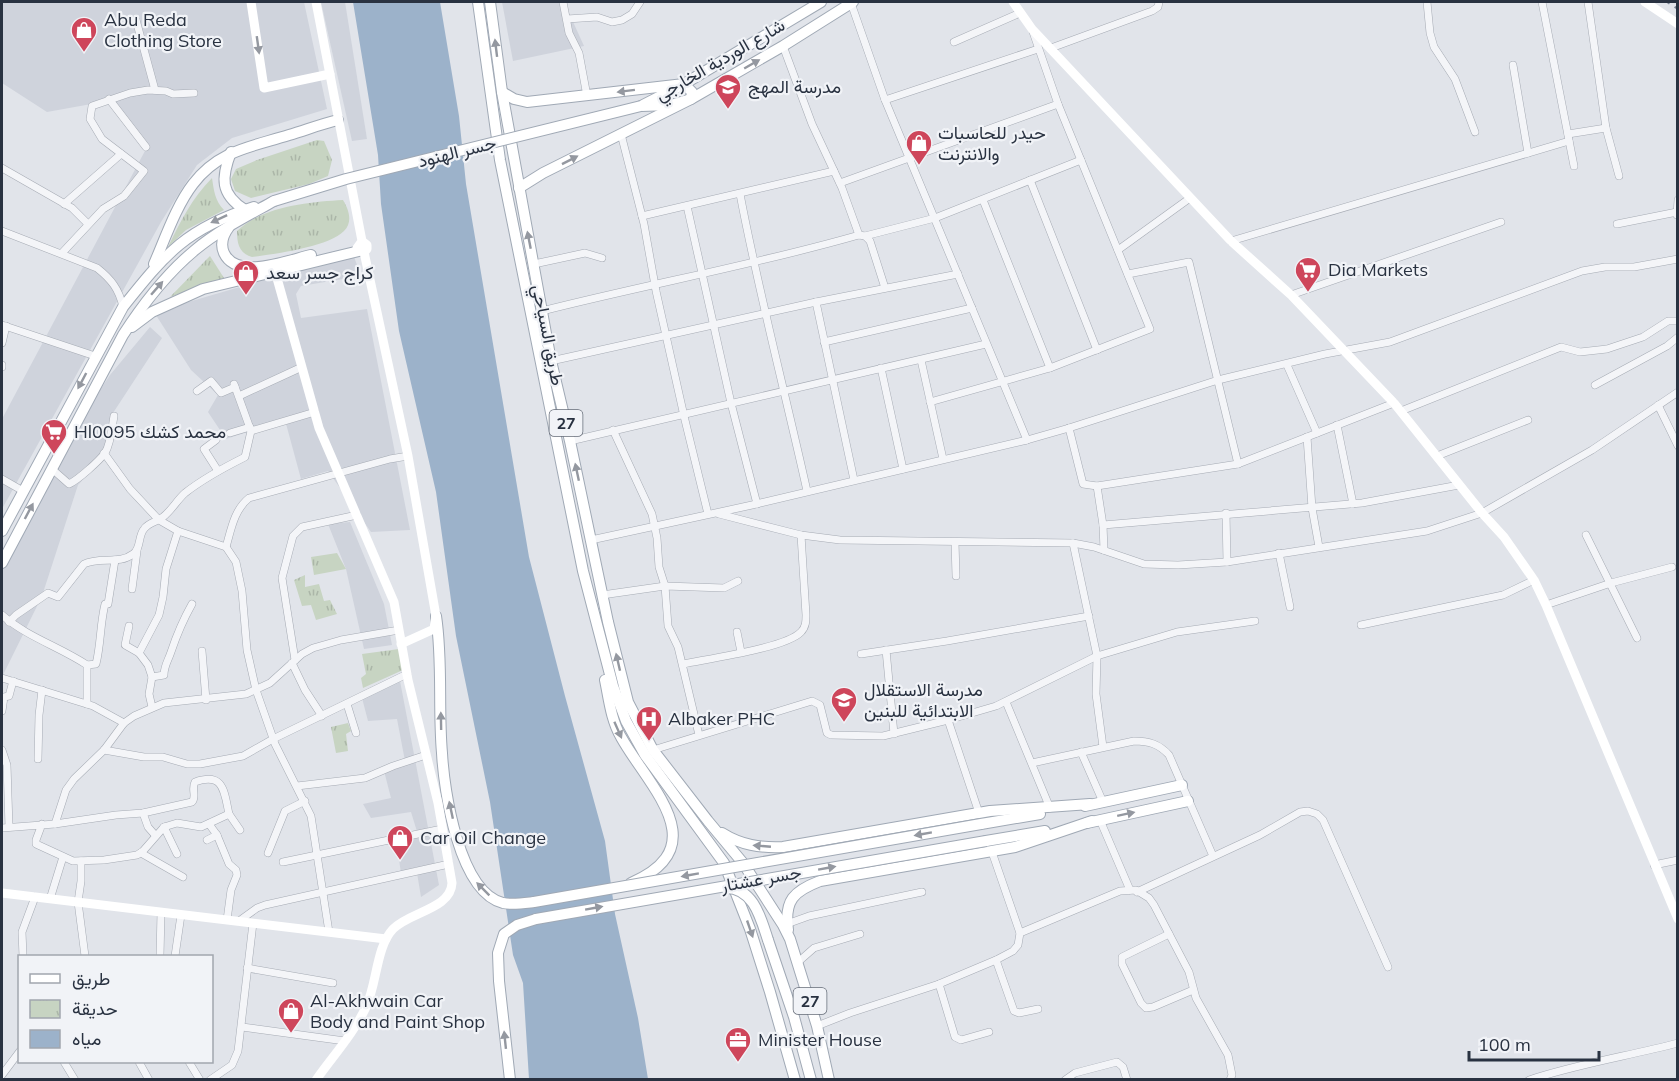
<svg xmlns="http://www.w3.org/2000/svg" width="1679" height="1081" font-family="Mulish,Vazirmatn,sans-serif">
<defs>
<pattern id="park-tufts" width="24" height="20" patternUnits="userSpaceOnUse" patternTransform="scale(1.5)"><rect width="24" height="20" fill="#c7d4c2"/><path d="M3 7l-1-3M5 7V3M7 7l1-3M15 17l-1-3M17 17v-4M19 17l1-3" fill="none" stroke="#abb6a8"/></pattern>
</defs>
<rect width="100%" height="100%" fill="#e1e4ea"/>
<!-- built -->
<g fill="#cfd3dc">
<path d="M2 2H304L327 109 232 138 197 165 161 222 2 509V419L146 149 108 101 47 112 2 83Z"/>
<path d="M321 2H345L367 139 352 141Z"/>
<path d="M502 2H564L584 46 513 61Z"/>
<path d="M353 254 361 276 301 286 296 294 301 318 367 309 410 530 371 532 328 471 301 479 285 420 226 439 208 412 218 395 191 370 154 312Z"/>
<path d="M150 327 162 338 113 413 105 456 78 485 42 596 2 677V566L67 441 110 375Z"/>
<path d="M350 522 384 604 392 645 364 649 346 569 328 524Z"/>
<path d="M400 681 439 885 421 897 416 867 401 873 396 840 419 838 411 812 371 818 363 804 391 798 383 767 405 761 397 719 368 721 362 698Z"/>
</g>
<!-- park -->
<g fill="url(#park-tufts)">
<path d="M317 140 324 141 332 160 328 176 309 184 251 198 235 191 231 179 236 169 257 160Z"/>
<path d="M212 178C214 191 215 201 224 210L186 230 168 247C180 222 192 198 212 178Z"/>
<path d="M343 200C349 210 353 222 344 231 329 247 274 254 252 257 239 253 237 244 237 231 263 206 309 202 343 200Z"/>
<path d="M210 256 224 278 170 297 206 260Z"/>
<path d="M337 553 346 569 314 575 311 557Z"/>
<path d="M305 575V587L319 584 324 601 330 600 337 614 316 620 311 605 302 606 294 580Z"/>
<path d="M399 649 403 670 363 688 361 678 366 674 362 654Z"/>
<path d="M348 723 351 731 346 734 348 751 336 753 331 727Z"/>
</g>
<!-- water -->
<path fill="#9cb2ca" d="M353 2H440L459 116 466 184 529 557 565 696 605 841 615 914 638 1018 648 1079H529L523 983 513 955 490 802 456 636 436 492 399 331 381 204 378 155Z"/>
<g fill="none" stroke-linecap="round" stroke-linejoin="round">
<!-- street casing -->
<g stroke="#a6abb4" stroke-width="8">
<g id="street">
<path d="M563 2 569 33 579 53 587 96"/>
<path d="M1427 2 1430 33 1434 47 1455 79 1475 132"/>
<path d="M1542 2 1574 166"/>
<path d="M1588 2 1606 128 1619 176"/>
<path d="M851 3 885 100 1027 440"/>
<path d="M567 19 597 17 612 22 622 20 632 14 640 2"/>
<path d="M136 20 155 90"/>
<path d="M954 42 1020 13"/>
<path d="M783 46 812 124 842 188 859 235"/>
<path d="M1051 48 1152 11 1158 7 1159 2"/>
<path d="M1513 65 1528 153"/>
<path d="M109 99 146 147"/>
<path d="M885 100 1038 49"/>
<path d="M621 134 644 224 656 291 684 416 708 514"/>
<path d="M1568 134 1606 128"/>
<path d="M2 168 72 208 88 224"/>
<path d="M1030 180 1097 350"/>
<path d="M840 183 1058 104"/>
<path d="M740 194C759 294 785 392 807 491"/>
<path d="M983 200 1050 368"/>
<path d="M64 204 121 154"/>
<path d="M687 206 731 403 757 504"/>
<path d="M1677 215 1678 200"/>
<path d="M642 216 834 171"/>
<path d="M1617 224 1677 212"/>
<path d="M2 231 97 268C111 279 119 289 123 307"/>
<path d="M865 236 935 218 1081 160"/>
<path d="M1231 241 1569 141"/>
<path d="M1118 250 1190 198"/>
<path d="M62 253 103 209 124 196 144 171 102 139 90 119 92 106 130 93 148 90 166 91 173 94 194 93"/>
<path d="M534 264 585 253 602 258"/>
<path d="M1128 274 1189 262 1238 464"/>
<path d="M1291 295 1501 222"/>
<path d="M816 302 854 480"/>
<path d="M542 311C648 284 755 265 859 235L865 236 870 241 885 288"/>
<path d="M2 325 95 356"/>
<path d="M824 342 972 308"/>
<path d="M2 343 6 326"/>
<path d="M921 360 943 459"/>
<path d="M551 361 816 302 958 274"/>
<path d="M2 365V367"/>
<path d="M1287 365 1317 433"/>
<path d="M881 368 903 469"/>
<path d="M1595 385 1667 346 1678 337"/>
<path d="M197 391 211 381 221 393 235 387"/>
<path d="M239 396 302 367"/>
<path d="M930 402 1050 368 1150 329 1058 104 1033 32"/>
<path d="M1658 405 1678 446"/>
<path d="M1401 411 1561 347 1580 352 1607 349 1643 337 1668 321H1678"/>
<path d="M1337 425 1353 504"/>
<path d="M1069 428 1083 484 1097 486 1238 464 1394 403"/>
<path d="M613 430 652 514 657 538 659 567 665 586 668 626 678 647 699 735"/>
<path d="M251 431 315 412"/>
<path d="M230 433 250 427"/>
<path d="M1307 437 1312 508 1319 547"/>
<path d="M216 440 204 449 218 471"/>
<path d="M570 441 986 344"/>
<path d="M104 453 130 489 159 520 178 531 226 547 236 562 242 591 247 650 256 690 275 744 311 816 329 932"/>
<path d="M1437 456 1528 420"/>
<path d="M52 469 69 484C78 480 99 461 105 453 111 443 112 427 114 416"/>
<path d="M2 479 23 491"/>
<path d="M1097 486 1103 525 1104 550"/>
<path d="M1226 513 1227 562"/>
<path d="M719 514 801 535 840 540 1073 543 1094 547 1144 564 1178 565 1227 562 1427 531 1482 513 1592 450 1678 392"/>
<path d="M1103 525 1362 503 1459 485"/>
<path d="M1586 535 1637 638"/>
<path d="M591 540 752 505 1027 440 1069 428 1218 380 1325 354 1390 342 1582 271 1605 267H1634L1678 259"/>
<path d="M955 542 956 576"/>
<path d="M1073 543 1097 656 1096 694 1103 747"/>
<path d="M226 547C231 530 234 510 249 498L390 459 408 456"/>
<path d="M1279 553 1290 607"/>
<path d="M132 589 137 551"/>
<path d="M602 595 665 586 724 588 738 581"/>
<path d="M1546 605 1611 583 1672 567"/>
<path d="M2 615C27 637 60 647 87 665V704"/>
<path d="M9 622 16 615 48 593 58 597 84 564C99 556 119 565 133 554 141 549 138 536 144 529 149 522 157 522 163 517 172 510 177 500 185 493 204 478 225 467 245 457L251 431 234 384"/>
<path d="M1361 625 1503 595 1534 580"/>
<path d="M129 626 125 645 139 653"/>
<path d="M737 632 741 652"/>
<path d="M886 650 894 734"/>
<path d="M202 651 206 700"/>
<path d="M861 654 947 641 1089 616"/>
<path d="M295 660 282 578 293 536 302 527 357 515"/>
<path d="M292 663 305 690 322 716"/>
<path d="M683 664C707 659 786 648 801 632 806 627 806 621 806 615L801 535"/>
<path d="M87 665 96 664C101 644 100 624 105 604H108L115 560"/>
<path d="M152 677 148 665 139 653 159 615 163 597 166 569 178 531"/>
<path d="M2 678 93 706 124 723"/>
<path d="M1006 702 1050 808"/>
<path d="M347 704 356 733"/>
<path d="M152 707 149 694 152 677 164 675C164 666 168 661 171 652 177 634 183 620 192 604"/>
<path d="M2 711 4 697 9 696 13 681"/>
<path d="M948 720 979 813"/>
<path d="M2 750 7 765 9 827"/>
<path d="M104 750 144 757H163L187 764H200L243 756 273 739 407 674"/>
<path d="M653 750 812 701 820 705 827 733 831 735 883 736 948 720 996 706 1097 656 1177 632 1255 621"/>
<path d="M1081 752 1103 802"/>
<path d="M38 759 39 715 42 690"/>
<path d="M1032 763 1134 741C1149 741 1159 744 1169 755L1213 856"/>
<path d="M297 786 365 778 393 766 426 755"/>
<path d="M143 813 148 827 155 835"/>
<path d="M229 814 240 830"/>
<path d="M1100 820 1130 890"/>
<path d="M55 824 66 790 74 779 104 750 124 723 134 716 164 703 246 694 270 683 302 654 313 648 341 640 399 630"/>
<path d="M209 824 217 835 229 864 236 870 237 875 231 890 227 920"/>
<path d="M164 827 177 854"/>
<path d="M2 828 55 824 116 815 143 813 192 802C197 797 191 789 195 782 224 772 224 791 229 814L201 827 177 823 164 827 143 851 137 855 104 860 73 861 36 844V840L42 824"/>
<path d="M207 840 217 835"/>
<path d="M141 853 183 877"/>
<path d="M268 853 285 811 305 801"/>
<path d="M81 861V881L78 902 85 956"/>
<path d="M283 862 442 829"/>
<path d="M1654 865 1678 860"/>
<path d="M1137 892 1260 835 1300 812 1308 811 1317 814 1323 820 1388 967"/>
<path d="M50 899 63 857"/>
<path d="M239 921 257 908 265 905 449 864"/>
<path d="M784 925 809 916 922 892"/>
<path d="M1020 933 1120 891 1136 890 1149 898 1154 905 1189 972 1196 998 1228 1055 1232 1075 1230 1080"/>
<path d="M1169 934 1122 957V964L1141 1003 1146 1008 1153 1007 1193 990"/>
<path d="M23 956 22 932 35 897"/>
<path d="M160 956 161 912"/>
<path d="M175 956 181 915"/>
<path d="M996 960 1014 1011 1019 1013 1038 1009"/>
<path d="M797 963 814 948 860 934"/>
<path d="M247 968 333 983"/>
<path d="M939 984 955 1037 961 1040 989 1032"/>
<path d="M817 1026 850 1013 939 984 996 960 1013 951 1018 945 1020 933 992 852"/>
<path d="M242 1027 345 1041"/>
<path d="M64 1062 75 1080"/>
<path d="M139 1062 149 1080"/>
<path d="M189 1062 200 1080"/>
<path d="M2 1075 20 1051"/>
<path d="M210 1080 232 1065 238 1051 253 923"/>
<path d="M1065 1080 1075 1073 1117 1062 1123 1067 1127 1080"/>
<path d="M1529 1080C1577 1064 1628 1056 1678 1043"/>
</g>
</g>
<!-- primary casing -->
<g stroke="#a0a9b5" stroke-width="12">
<g id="primary">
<path d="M478 2 500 160 583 571 613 686 626 721 645 755 724 863 750 929 770 992 795 1080"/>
<path d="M490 2 502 92 551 361 570 441 608 622 628 702 653 750 708 821 743 863 783 925 790 939 817 1026 829 1080"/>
<path d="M502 92 514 99 527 102 684 84 692 92 691 99 543 173 519 188"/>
<path d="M643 105 684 84 821 2"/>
<path d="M641 106 671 105 691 99 783 46 853 2"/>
<path d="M231 152C221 178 220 194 245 210"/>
<path d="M229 227C223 235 220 244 224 253 237 281 289 260 311 255"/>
<path d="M154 264C165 239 176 206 193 184 219 150 251 147 289 135 306 130 321 124 338 120"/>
<path d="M132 327 152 312 203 289 359 251"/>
<path d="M2 531 123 307C166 253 187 228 254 207"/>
<path d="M2 563 123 335C143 304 166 274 195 250 219 230 247 216 274 201"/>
<path d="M436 616C443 662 438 708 442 753 444 791 459 892 503 903 512 905 525 903 534 902"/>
<path d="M605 680C609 699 611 720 621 737 648 786 717 846 631 883"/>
<path d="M1085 806 1182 785"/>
<path d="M1087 823 1188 801"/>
<path d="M981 824 1040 814"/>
<path d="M722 833C741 845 760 848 783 847L990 811 1090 804"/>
<path d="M986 841 1045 831"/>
<path d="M788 930C784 900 794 891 820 881L1015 847 1092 821"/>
<path d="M768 940 794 1017 811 1080"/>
<path d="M510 1080 499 981 498 953 504 934 517 925 536 919"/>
</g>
</g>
<!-- street -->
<use href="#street" stroke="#f4f5f8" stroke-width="7"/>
<!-- secondary -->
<g stroke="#fff" stroke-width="9">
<path d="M251 2 264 88 330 74"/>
<path d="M316 2 362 241 367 245V249L364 252 357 248 362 241"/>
<path d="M1013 2 1032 29 1231 241 1291 295 1394 403 1482 513 1504 537 1534 580 1546 605 1678 919"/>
<path d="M1645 2 1678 24"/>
<path d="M364 252 408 456 436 616 434 629 401 644"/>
<path d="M275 271 319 428 394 602 408 680 438 803 452 883C451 909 409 912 393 929 376 947 377 984 366 1007 354 1033 333 1056 316 1080"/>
<path d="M2 893 386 939"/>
</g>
<!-- primary -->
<use href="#primary" stroke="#fff" stroke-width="10"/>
<!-- rail -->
<path stroke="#7a8493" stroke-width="2" stroke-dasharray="3 6" stroke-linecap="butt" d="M1667 2 1678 9"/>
<!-- primary-bridge casing -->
<g stroke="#a0a9b5" stroke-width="12" stroke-linecap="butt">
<g id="primary-bridge">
<path d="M274 201 346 179 641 106"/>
<path d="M726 888C754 888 761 919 768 940"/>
<path d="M534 902 981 824"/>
<path d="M536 919 986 841"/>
</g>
</g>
<!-- primary-bridge -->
<use href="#primary-bridge" stroke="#fff" stroke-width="10"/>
</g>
<!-- one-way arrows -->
<defs><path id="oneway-solid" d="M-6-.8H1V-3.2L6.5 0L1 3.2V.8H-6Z" transform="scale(1.5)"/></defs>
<g fill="#9498a0">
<use href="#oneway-solid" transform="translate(258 45) rotate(82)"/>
<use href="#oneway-solid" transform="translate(496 48) rotate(-97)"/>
<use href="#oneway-solid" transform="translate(752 64) rotate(-30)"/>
<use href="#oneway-solid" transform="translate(626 91) rotate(173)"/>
<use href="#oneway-solid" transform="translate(570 160) rotate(-27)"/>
<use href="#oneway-solid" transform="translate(219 219) rotate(155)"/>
<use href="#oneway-solid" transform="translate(529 240) rotate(-101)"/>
<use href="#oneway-solid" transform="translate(157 288) rotate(-49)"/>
<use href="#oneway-solid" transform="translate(82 381) rotate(118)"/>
<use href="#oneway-solid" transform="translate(577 472) rotate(-102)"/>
<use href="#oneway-solid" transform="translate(29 511) rotate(-62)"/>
<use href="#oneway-solid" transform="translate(618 662) rotate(-103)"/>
<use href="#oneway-solid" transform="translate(441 721) rotate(-91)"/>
<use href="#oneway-solid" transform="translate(618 730) rotate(66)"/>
<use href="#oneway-solid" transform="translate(451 810) rotate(-102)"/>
<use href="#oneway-solid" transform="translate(1126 814) rotate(-12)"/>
<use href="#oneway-solid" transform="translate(923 834) rotate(170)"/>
<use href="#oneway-solid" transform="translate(762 846) rotate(-175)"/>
<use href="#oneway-solid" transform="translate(827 868) rotate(-10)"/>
<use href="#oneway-solid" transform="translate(690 875) rotate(170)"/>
<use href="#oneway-solid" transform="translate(483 889) rotate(-135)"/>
<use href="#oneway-solid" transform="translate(594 908) rotate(-10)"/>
<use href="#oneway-solid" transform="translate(750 929) rotate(71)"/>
<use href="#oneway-solid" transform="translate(505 1040) rotate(-96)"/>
</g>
<!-- icons -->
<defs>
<g id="shop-pin" transform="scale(1.35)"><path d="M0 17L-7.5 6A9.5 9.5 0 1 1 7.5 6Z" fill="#ce465b" stroke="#f1f3f7"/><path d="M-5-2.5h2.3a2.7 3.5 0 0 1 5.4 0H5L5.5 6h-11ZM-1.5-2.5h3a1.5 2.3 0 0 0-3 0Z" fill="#fff"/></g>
<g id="school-pin" transform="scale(1.35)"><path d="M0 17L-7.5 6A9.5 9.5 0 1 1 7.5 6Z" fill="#ce465b" stroke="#f1f3f7"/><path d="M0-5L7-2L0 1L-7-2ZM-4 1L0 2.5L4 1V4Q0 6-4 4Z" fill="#fff"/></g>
<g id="supermarket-pin" transform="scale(1.35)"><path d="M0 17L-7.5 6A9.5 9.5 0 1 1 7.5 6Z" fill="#ce465b" stroke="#f1f3f7"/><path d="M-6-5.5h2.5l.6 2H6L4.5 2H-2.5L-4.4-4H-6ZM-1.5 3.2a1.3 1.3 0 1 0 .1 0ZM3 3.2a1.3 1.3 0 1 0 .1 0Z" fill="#fff"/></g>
<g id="hospital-pin" transform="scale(1.35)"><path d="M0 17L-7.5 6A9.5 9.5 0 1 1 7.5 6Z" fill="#ce465b" stroke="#f1f3f7"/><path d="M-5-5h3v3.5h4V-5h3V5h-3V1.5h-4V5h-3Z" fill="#fff"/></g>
<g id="office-pin" transform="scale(1.35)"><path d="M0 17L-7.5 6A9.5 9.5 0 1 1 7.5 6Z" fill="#ce465b" stroke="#f1f3f7"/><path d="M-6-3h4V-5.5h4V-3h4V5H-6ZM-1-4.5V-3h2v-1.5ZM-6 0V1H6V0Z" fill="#fff"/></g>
</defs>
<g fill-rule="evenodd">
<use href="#shop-pin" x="84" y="30"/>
<use href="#school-pin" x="728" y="87"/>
<use href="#shop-pin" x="919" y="143"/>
<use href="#supermarket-pin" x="1308" y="270"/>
<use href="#shop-pin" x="246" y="273"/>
<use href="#supermarket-pin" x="54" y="432"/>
<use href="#school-pin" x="844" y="700"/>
<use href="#hospital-pin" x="649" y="719"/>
<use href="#shop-pin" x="400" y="838"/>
<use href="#shop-pin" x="291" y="1011"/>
<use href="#office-pin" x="738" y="1040"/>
</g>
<g text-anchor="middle" stroke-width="4.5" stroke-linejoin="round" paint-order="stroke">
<!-- shield labels -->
<g fill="#f1f3f7" stroke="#656c78" stroke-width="1.5">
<rect x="549.5" y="410" width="33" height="26" rx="4.5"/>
<rect x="793.5" y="988" width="33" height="26" rx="4.5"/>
</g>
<g font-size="16" font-weight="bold" fill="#293241">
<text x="566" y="429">27</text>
<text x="810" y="1007">27</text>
</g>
<!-- poi labels -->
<g font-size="18" fill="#293241" stroke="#f1f3f7" text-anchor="start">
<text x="104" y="26">Abu Reda<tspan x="104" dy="21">Clothing Store</tspan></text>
<text x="748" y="93">مدرسة المهج</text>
<text x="938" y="139">حيدر للحاسبات<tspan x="938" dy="21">والانترنت</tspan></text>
<text x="1328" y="276">Dia Markets</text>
<text x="266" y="279">كراج جسر سعد</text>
<text x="74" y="438">Hl0095 محمد كشك</text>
<text x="864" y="696">مدرسة الاستقلال<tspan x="864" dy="21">الابتدائية للبنين</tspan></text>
<text x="668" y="725">Albaker PHC</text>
<text x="420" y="844">Car Oil Change</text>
<text x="310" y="1007">Al-Akhwain Car<tspan x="310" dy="21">Body and Paint Shop</tspan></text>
<text x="758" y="1046">Minister House</text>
</g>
<!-- street labels -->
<g font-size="18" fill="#293241" stroke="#f1f3f7">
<text transform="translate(720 60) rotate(-30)" y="6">شارع الوردية الخارجي</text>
<text transform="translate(457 152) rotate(-14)" y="6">جسر الهنود</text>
<text transform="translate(548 335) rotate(79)" y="6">طريق السياحي</text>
<text transform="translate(761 879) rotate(-10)" y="6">جسر عشتار</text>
</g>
</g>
<!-- border -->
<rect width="1679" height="1081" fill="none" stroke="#293241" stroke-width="6"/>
<!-- legend -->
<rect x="18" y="955" width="195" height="108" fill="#f1f3f7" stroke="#a1a6ae" stroke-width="1.5"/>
<rect x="30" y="974" width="30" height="9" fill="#ffffff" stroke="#a1a6ae" stroke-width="1.5"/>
<text x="72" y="985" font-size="18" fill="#293241">طريق</text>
<rect x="30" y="1000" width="30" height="18" fill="url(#park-tufts)" stroke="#a1a6ae" stroke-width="1.5"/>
<text x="72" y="1015" font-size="18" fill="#293241">حديقة</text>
<rect x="30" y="1030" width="30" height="18" fill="#9cb2ca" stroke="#a1a6ae" stroke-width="1.5"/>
<text x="72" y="1045" font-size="18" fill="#293241">مياه</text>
<!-- scale -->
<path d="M1469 1051v9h130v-9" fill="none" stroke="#293241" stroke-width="3"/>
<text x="1478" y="1051" font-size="18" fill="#293241" stroke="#f1f3f7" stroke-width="4.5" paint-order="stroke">100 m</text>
</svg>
